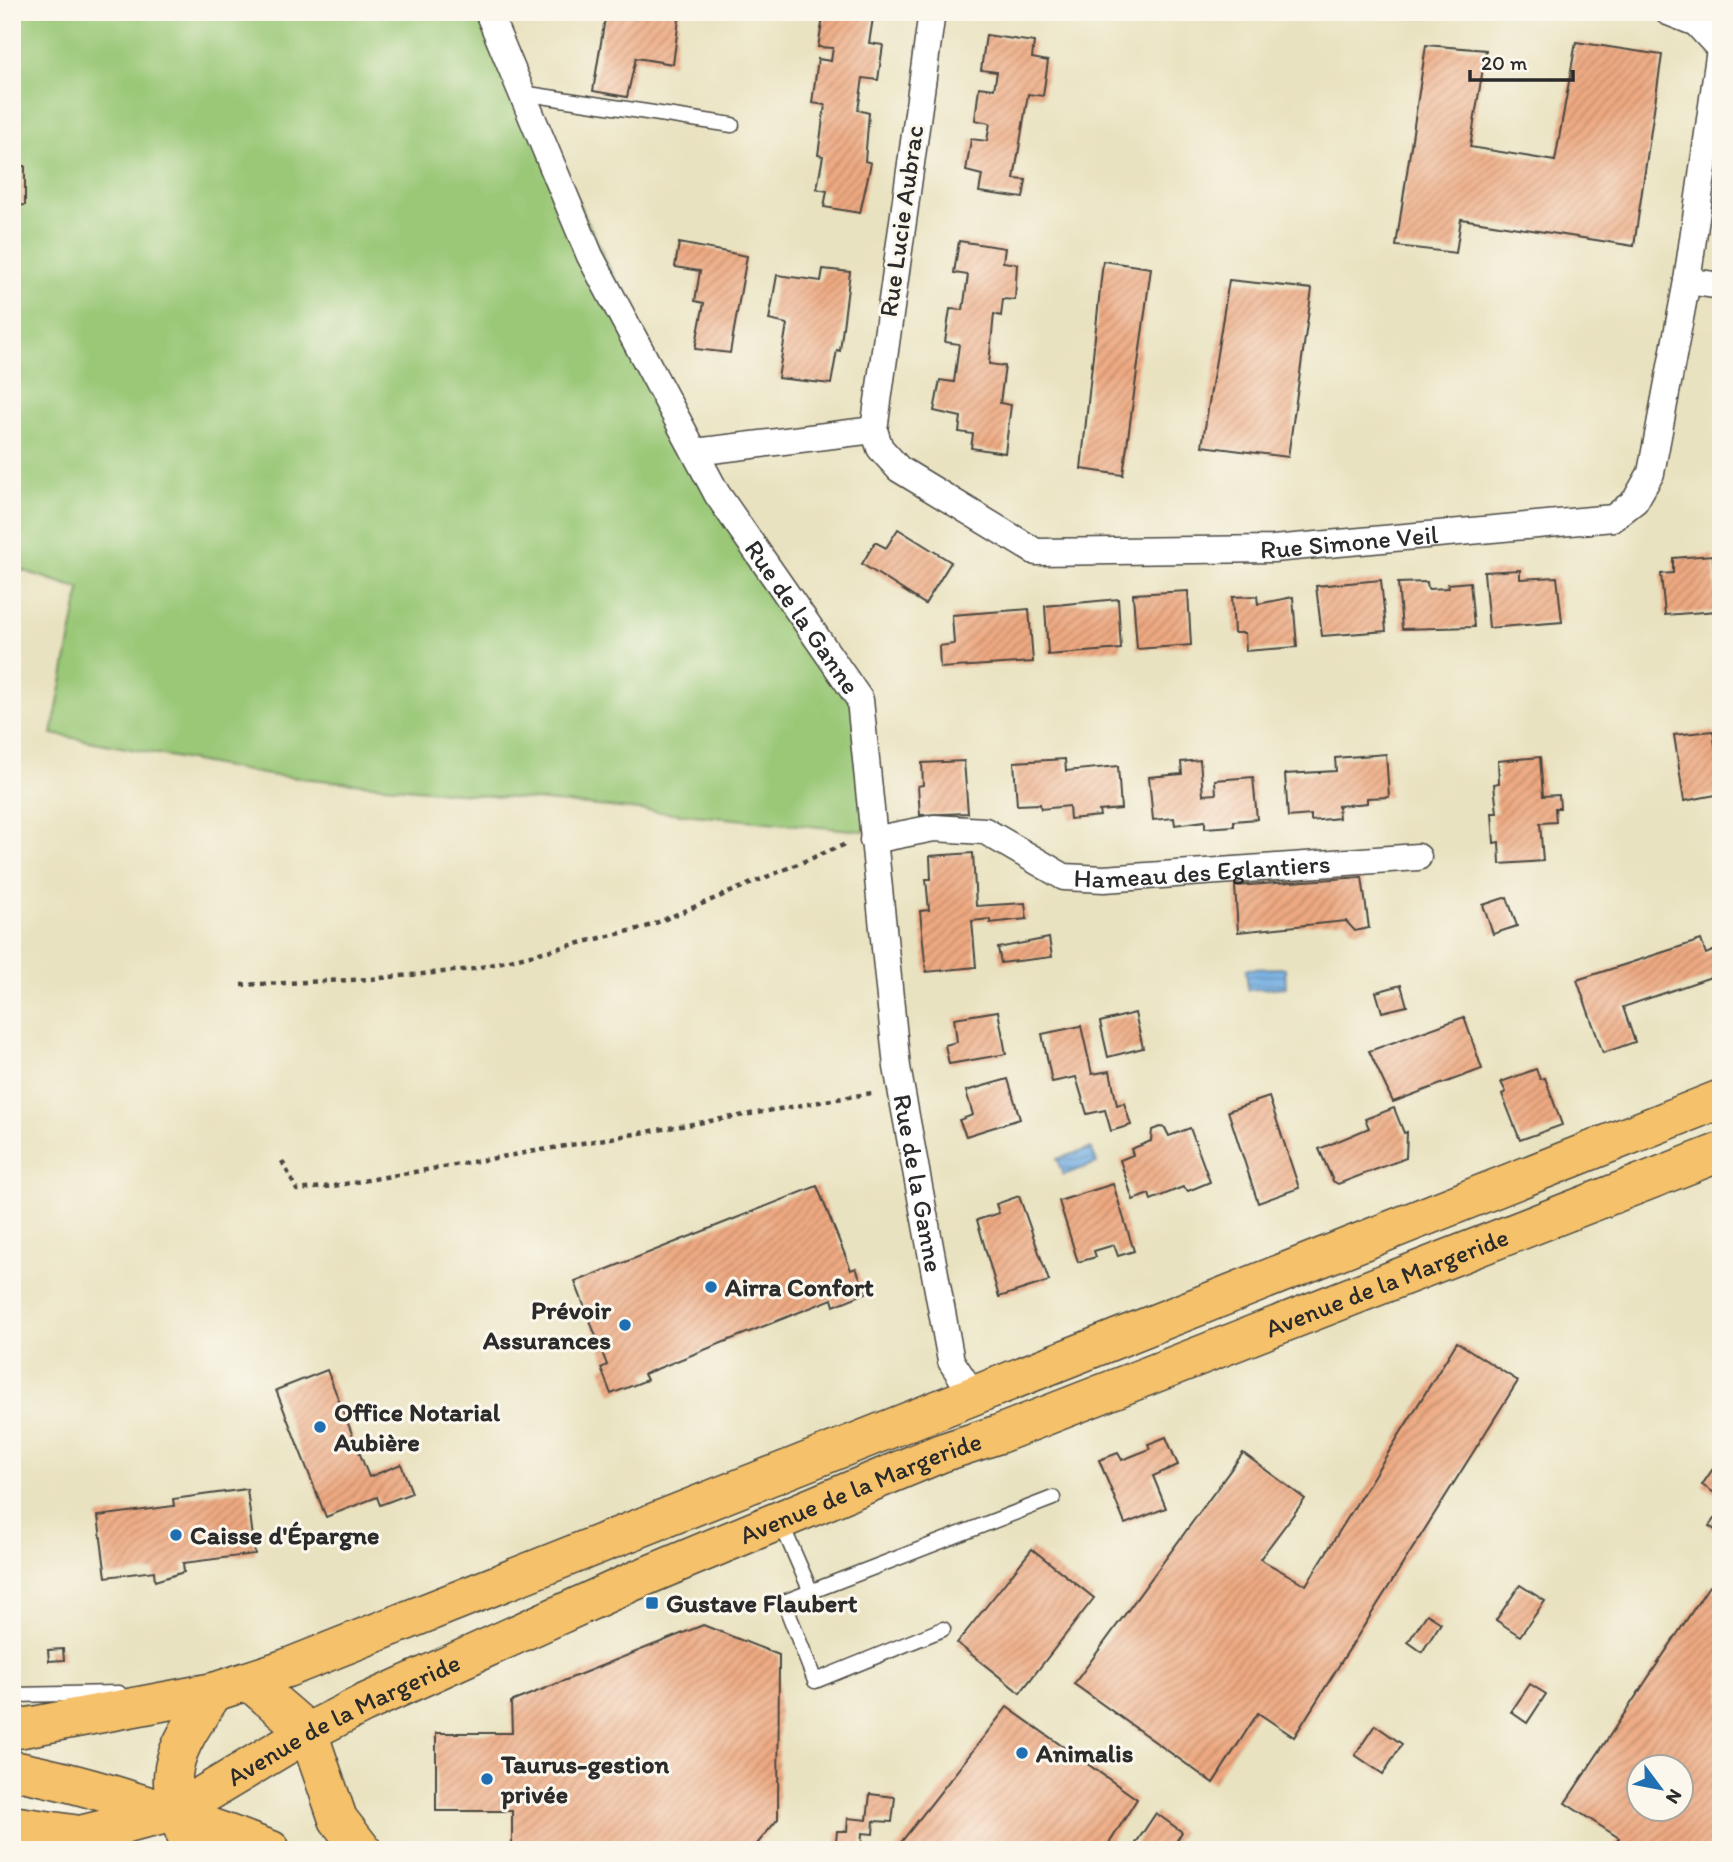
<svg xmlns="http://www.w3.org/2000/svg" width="1733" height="1862" font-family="Itim,sans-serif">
<defs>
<pattern id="water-rules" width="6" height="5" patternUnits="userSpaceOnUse" patternTransform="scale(1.75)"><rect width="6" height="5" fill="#72ade3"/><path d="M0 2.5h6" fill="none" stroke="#5e8db8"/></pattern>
<pattern id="building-hatch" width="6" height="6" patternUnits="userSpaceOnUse" patternTransform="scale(1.75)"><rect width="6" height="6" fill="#eea981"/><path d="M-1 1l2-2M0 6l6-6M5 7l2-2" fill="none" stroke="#c18a6a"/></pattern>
</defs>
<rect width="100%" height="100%" fill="#fbf7ec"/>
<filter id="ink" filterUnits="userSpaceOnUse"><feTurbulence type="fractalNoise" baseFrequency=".0143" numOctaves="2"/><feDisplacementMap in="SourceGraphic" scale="14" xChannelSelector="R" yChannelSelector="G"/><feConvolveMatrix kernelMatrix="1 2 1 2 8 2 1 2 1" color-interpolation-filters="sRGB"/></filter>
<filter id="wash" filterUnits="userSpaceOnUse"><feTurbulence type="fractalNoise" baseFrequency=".00686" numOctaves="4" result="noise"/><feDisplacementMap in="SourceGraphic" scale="28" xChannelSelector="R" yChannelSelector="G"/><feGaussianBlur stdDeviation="1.57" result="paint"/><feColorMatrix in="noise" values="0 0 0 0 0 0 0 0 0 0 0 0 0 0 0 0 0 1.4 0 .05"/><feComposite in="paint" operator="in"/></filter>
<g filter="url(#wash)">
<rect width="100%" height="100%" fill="#e9e2c0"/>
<!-- green -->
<path fill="#9ac877" stroke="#627a51" stroke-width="2" d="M12 12H488L717 494 860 700 872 832 268 775 52 734 80 589 12 567Z"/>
<!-- water -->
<g fill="url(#water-rules)" stroke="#4e6c87" stroke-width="2">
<path d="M1285 968 1286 987 1248 990 1246 969Z"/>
<path d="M1091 1148 1097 1163 1063 1175 1057 1159Z"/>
</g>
<g id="blocks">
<!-- building -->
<g fill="url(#building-hatch)" fill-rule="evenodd">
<path d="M606 12H680L673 64 636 58 627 97 593 91Z"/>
<path d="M824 12H874L869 43 883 45 878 80 863 78 858 110 869 113 865 161 871 163 860 213 824 207 827 191 817 189 823 156 818 155 825 105 812 103 818 59 831 61 833 48 818 47Z"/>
<path d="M986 35 1034 42 1032 58 1048 61 1043 96 1028 94 1014 179 1026 180 1023 198 979 192 982 175 966 171 971 139 987 141 990 123 975 120 979 87 994 89 997 72 981 70Z"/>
<path d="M1576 42 1662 55 1634 246 1461 219 1456 253 1396 246 1426 45 1486 50 1470 147 1555 161Z"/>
<path d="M13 166H25V205L14 206Z"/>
<path d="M959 241 1005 248 1003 262 1017 264 1015 300 1003 299 1001 316 994 314 989 364 1005 366 1000 403 1011 405 1005 453 971 448 973 434 959 432 961 417 934 411 940 380 954 382 959 344 945 342 950 309 963 310 968 275 954 273Z"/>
<path d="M679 243 747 256 730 353 695 349 704 303 695 301 700 271 675 267Z"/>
<path d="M1103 261 1151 268 1123 475 1081 469Z"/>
<path d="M823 269 850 272 840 351 837 350 831 384 778 378 787 324 769 320 777 275 821 281Z"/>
<path d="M1229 280 1312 289 1288 457 1202 446Z"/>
<path d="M898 529 951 562 925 604 862 564 875 542 886 548Z"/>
<path d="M1713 555 1717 611 1665 615 1661 574 1673 573V558Z"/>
<path d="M1520 570V579L1557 577 1562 622 1489 628 1484 572Z"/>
<path d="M1381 580 1386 631 1322 636 1316 586Z"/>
<path d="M1427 582 1428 589 1449 588 1448 584 1470 582 1474 627 1402 629 1398 583Z"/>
<path d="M1188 591 1191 645 1137 649 1133 594Z"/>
<path d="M1257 596 1258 604 1293 597 1297 647 1246 651 1245 633H1234L1232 597Z"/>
<path d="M1118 599 1121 649 1048 655 1045 606Z"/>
<path d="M1029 609 1033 662 940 668 939 646 954 644 952 615Z"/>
<path d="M1713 731 1715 745 1721 744V794L1684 801 1674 735Z"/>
<path d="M1386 754 1389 797 1367 798V803L1338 806 1339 818 1311 821V815L1288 817 1285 774 1336 771 1335 758Z"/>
<path d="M1540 757 1543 796 1559 795 1560 808H1555L1556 822 1540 823 1543 861 1500 864 1499 842 1494 843 1492 813H1497L1494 784 1499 783 1498 761Z"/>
<path d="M1065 759 1066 771 1118 766 1121 809 1099 811 1100 816 1070 819 1069 806 1041 809 1040 804 1017 805 1014 762Z"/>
<path d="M1200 760 1203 795 1216 794 1215 780 1253 777 1257 819 1234 821V826L1205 828V821L1175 825 1174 818 1153 820 1149 777 1182 774 1181 762Z"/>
<path d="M964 761 968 813 920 815 918 786 923 785 922 763Z"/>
<path d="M973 853 976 906 1025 903 1027 919 990 923V919L972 921 976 967 926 972 920 911 929 910 926 879H931L930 856Z"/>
<path d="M1362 877 1369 928 1355 931 1346 921 1238 932 1235 886Z"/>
<path d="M1507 897 1517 926 1493 934 1483 905Z"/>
<path d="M1049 938 1052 957 1001 963 998 948Z"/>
<path d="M1701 940 1706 954 1715 950 1721 967V984L1718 986 1714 976 1623 1007 1635 1042 1603 1053 1577 980Z"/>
<path d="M1401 985 1407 1006 1382 1012 1376 992Z"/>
<path d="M998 1011 1006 1054 949 1064 945 1045 957 1042 954 1018Z"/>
<path d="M1135 1013 1143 1048 1108 1057 1100 1022Z"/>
<path d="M1464 1017 1482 1069 1393 1102 1369 1051Z"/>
<path d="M1081 1026 1092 1074 1110 1071 1117 1105 1124 1103 1131 1125 1111 1131 1105 1110 1087 1114 1076 1077 1052 1082 1042 1034Z"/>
<path d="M1536 1069 1540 1079 1545 1078 1562 1125 1520 1140 1502 1094 1506 1092 1501 1082Z"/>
<path d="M1008 1079 1020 1119 966 1136 959 1120 973 1115 966 1091Z"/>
<path d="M1269 1097 1299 1188 1258 1203 1228 1111Z"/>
<path d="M1394 1108 1404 1133 1407 1132 1406 1158 1338 1184 1333 1181 1319 1149 1369 1128 1365 1119Z"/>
<path d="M1160 1127 1165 1128 1169 1136 1190 1128 1210 1182 1188 1191 1183 1187 1151 1200 1149 1194 1133 1200 1120 1160 1133 1155 1131 1149 1151 1141 1152 1130Z"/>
<path d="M1113 1184 1134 1251 1118 1256 1114 1245 1094 1251 1096 1257 1078 1262 1059 1201Z"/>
<path d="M817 1186 851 1270 856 1268 866 1293 834 1306 832 1299 644 1374 647 1380 611 1394 601 1368 607 1365 575 1282Z"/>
<path d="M1019 1196 1049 1281 999 1297 977 1220 999 1213 996 1204Z"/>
<path d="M1457 1342 1518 1381 1294 1737 1258 1713 1213 1783 1074 1684 1243 1453 1305 1499 1260 1559 1306 1585Z"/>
<path d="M327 1370 369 1477 401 1464 412 1493 380 1505 377 1497 326 1517 276 1390Z"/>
<path d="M1166 1437 1178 1465 1153 1476 1166 1508 1125 1524 1099 1460 1118 1453 1122 1460 1150 1449 1148 1444Z"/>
<path d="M1721 1457V1497L1702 1485Z"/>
<path d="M247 1489 255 1554 183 1563 184 1572 155 1581 154 1571 106 1577 98 1516 174 1506 173 1499Z"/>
<path d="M1721 1509V1534L1709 1526Z"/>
<path d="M1032 1549 1094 1598 1020 1693 957 1643Z"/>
<path d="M1520 1585 1545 1601 1520 1636 1496 1620Z"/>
<path d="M1709 1586 1721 1595V1850H1611L1619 1838 1565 1803ZM1638 1768H1680V1810H1638Z"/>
<path d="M1427 1614 1441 1623 1422 1652 1408 1642Z"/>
<path d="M703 1625 779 1655 778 1819 752 1850H525L512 1844V1811H436V1733H512L511 1702Z"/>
<path d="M63 1649 64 1660 49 1661 48 1650Z"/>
<path d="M1530 1684 1546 1694 1527 1723 1511 1712Z"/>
<path d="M1007 1707 1137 1799 1105 1850H895Z"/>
<path d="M1375 1725 1402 1744 1383 1774 1355 1755Z"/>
<path d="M870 1794 895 1797 892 1822 874 1821 873 1834 862 1833 861 1850H835L837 1831H847L848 1818 867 1820Z"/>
<path d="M1156 1813 1182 1832 1171 1850H1147L1136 1843Z"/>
</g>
</g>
</g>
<g filter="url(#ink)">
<use href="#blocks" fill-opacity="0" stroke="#484641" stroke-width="2"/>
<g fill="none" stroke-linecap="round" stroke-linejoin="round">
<!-- service casing -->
<g stroke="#484641" stroke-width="17">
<g id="service">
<path d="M522 93 732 125"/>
<path d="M781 1523 811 1592"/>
<path d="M943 1629 815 1681 784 1602 1053 1498"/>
<path d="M12 1695 119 1693"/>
</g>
</g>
<!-- minor casing -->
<g stroke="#484641" stroke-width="29">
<g id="minor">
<path id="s1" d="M488 12 590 256 717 494 860 700 897 1067 951 1361 974 1396"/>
<path id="s2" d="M932 12 874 430 880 448 899 469 1036 552 1273 549 1613 518 1635 501 1651 473 1687 281 1720 49 1696 23 1668 12"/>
<path d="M1687 281 1721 286"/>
<path d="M695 452 874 430"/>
<path id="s3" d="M873 840 934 828 985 831 1064 877 1104 879 1418 857"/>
</g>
</g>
<!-- primary casing -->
<g stroke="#484641" stroke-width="41">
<g id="primary">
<path d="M250 1682 308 1732 338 1819 362 1850"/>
<path d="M12 1730 214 1692 287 1668 1721 1099"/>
<path d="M12 1770C102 1787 186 1818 271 1850"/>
<path id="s4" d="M12 1825 80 1835 175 1812 308 1732 363 1704 634 1581 941 1453 999 1434 1721 1152"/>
<path d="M192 1850C159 1775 170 1757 214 1692"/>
</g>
</g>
<!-- path -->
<g stroke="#484641" stroke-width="4.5" stroke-dasharray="5 5" stroke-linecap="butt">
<path d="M241 985 371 979 473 969 646 927 846 844"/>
<path d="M282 1161 297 1190 333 1186 872 1093"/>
</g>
<!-- service -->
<use href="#service" stroke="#fff" stroke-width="14"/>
<!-- minor -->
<use href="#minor" stroke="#fff" stroke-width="26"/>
<!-- primary -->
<use href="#primary" stroke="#f5c16b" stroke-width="38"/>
</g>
</g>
<!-- markers -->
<g fill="#1f6fb2" stroke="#fbf7ec" stroke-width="2.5">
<circle cx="711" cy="1287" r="7"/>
<circle cx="625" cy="1325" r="7"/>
<circle cx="320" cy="1427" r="7"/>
<circle cx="176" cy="1535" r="7"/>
<rect x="645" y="1596" width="14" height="14" rx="3.5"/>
<circle cx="1022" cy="1753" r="7"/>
<circle cx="487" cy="1779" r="7"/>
</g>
<g text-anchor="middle" stroke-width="6" stroke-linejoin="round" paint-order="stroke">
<!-- street labels -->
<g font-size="26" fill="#2b2b2b" stroke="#fbf7ec">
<text transform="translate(901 221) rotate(-82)" y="9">Rue Lucie Aubrac</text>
<text dy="9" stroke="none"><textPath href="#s2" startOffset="943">Rue Simone Veil</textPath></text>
<text dy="9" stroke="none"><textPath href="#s1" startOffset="684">Rue de la Ganne</textPath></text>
<text dy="9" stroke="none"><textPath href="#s3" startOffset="343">Hameau des Eglantiers</textPath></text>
<text dy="9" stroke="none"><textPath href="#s1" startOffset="1272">Rue de la Ganne</textPath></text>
<text dy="9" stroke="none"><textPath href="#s4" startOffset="1491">Avenue de la Margeride</textPath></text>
<text dy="9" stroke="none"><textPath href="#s4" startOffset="926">Avenue de la Margeride</textPath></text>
<text dy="9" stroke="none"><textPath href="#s4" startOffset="359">Avenue de la Margeride</textPath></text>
</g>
<!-- poi labels -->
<g font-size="26" font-weight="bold" fill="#2b2b2b" stroke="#fbf7ec" text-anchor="start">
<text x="725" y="1296">Airra Confort</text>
<text x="611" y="1319" text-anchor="end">Prévoir<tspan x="611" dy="30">Assurances</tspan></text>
<text x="334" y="1421">Office Notarial<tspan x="334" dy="30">Aubière</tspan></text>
<text x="190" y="1544">Caisse d'Épargne</text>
<text x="666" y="1612">Gustave Flaubert</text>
<text x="1036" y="1762">Animalis</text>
<text x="501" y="1773">Taurus-gestion<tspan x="501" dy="30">privée</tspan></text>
</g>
</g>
<!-- margin -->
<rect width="1733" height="1862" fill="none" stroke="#fbf7ec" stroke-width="42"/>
<!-- north arrow -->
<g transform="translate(1660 1788) rotate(122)"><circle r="33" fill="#fbf7ec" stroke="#a8a59f" stroke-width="2"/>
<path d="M0-5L12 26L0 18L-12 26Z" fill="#1f6fb2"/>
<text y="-10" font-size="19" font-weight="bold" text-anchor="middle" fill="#2b2b2b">N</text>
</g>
<!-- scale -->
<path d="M1470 70v10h103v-10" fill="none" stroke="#2b2b2b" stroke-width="3.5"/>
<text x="1481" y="70" font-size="21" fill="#2b2b2b" stroke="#fbf7ec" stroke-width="5" paint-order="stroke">20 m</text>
</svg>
